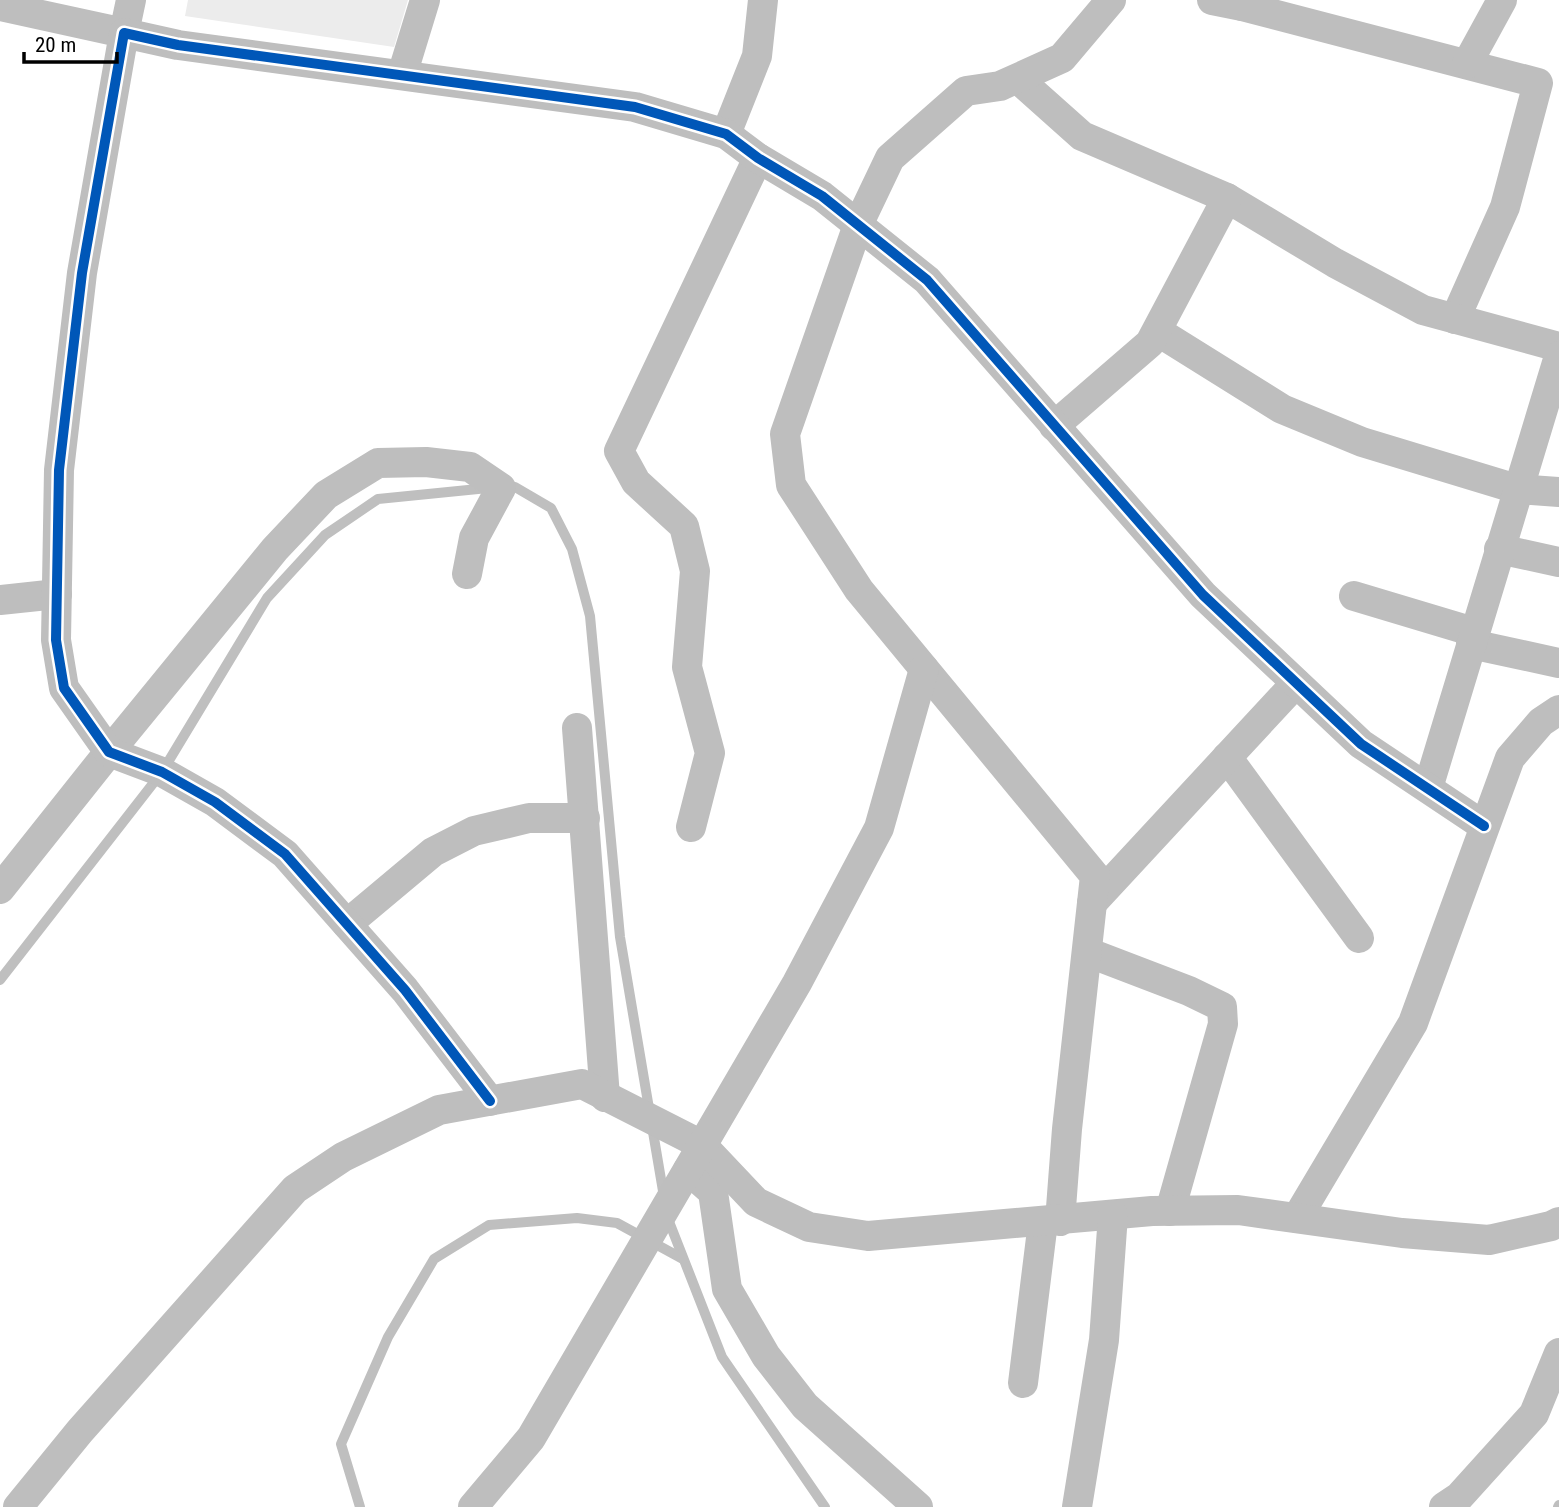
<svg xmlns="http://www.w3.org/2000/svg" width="1559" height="1507" font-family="'Roboto Condensed',sans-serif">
<rect width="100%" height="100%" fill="#fff"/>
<!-- green -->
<path fill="#ececec" d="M188 0H408L394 47 185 16Z"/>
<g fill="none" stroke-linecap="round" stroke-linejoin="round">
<!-- stream -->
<g stroke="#bfbfbf" stroke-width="10">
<path d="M503 488 515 487 551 508 572 549 590 616 620 937 664 1197"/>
<path d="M0 980 162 772 267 598 325 535 378 499 488 488"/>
<path d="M668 1219 722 1357 825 1507"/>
<path d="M360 1507 341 1444 388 1337 434 1259 489 1225 577 1218 617 1223 683 1259"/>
<path d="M1558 1507 1559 1505"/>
</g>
<!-- street -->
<g stroke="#bebebe" stroke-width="30">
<path d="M1212 0 1242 6 1249 0"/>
<path d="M0 6 124 33 131 0"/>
<path d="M1242 6 1538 83 1505 207 1455 319"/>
<path d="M1467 64 1502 0"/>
<path d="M402 75 425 0"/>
<path d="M1018 79 1082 136 1227 198 1335 263 1423 310 1559 347"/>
<path d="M726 134 757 56 763 0"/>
<path d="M1157 331 1282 409 1362 442 1517 489 1559 492"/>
<path d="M1054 426 1150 343 1227 198"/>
<path d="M1499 549 1559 562"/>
<path d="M1354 596 1474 632"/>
<path d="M0 600 57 594"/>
<path d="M1471 644 1559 663"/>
<path d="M577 728 605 1097"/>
<path d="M1227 757 1359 938"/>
<path d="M1428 788 1559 356"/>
<path d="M691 827 710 753 687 667 695 571 684 526 636 482 619 451 758 158"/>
<path d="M0 889 109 752 275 549 326 495 378 463 426 462 470 467 501 488 474 538 467 574"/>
<path d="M1092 903 1296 683"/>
<path d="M347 924 433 852 474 831 529 818H585"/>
<path d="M1087 952 1189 991 1222 1007 1223 1024 1170 1211"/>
<path d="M490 1101 405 990 285 854 215 802 162 772 109 752 64 688 56 640 59 470 82 273 124 33 178 45 635 107 726 134 758 158 822 196 927 280 1203 595 1361 744 1484 826"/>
<path d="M688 1170 713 1192 727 1289 766 1356 805 1406 918 1507"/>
<path d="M1297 1218 1413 1023 1510 758 1541 722 1559 710"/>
<path d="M1060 1221 1067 1129 1095 876 859 590 791 485 785 434 858 225 890 158 966 91 1000 86 1062 58 1111 0"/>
<path d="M1023 1383 1043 1222"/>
<path d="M18 1507 80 1431 295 1189 343 1157 439 1110 582 1084 702 1145 756 1202 809 1227 868 1236 1152 1211 1238 1210 1402 1233 1489 1240 1551 1226 1559 1222"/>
<path d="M473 1507 531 1438 797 983 879 828 924 669"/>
<path d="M1077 1507 1104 1340 1113 1215"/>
<path d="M1444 1507 1459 1497 1534 1414 1559 1353"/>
</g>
<!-- cycleway casing -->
<g stroke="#fff" stroke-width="15">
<path id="cycleway" d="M490 1101 405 990 285 854 215 802 162 772 109 752 64 688 56 640 59 470 82 273 124 33 178 45 635 107 726 134 758 158 822 196 927 280 1203 595 1361 744 1484 826"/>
</g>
<!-- cycleway -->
<use href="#cycleway" stroke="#0057b8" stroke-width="10"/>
</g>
<!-- scale -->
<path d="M24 52v10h93v-10" fill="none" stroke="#000000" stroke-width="3.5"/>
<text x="35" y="52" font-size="21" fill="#000000" stroke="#ffffff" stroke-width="5" paint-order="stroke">20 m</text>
</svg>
